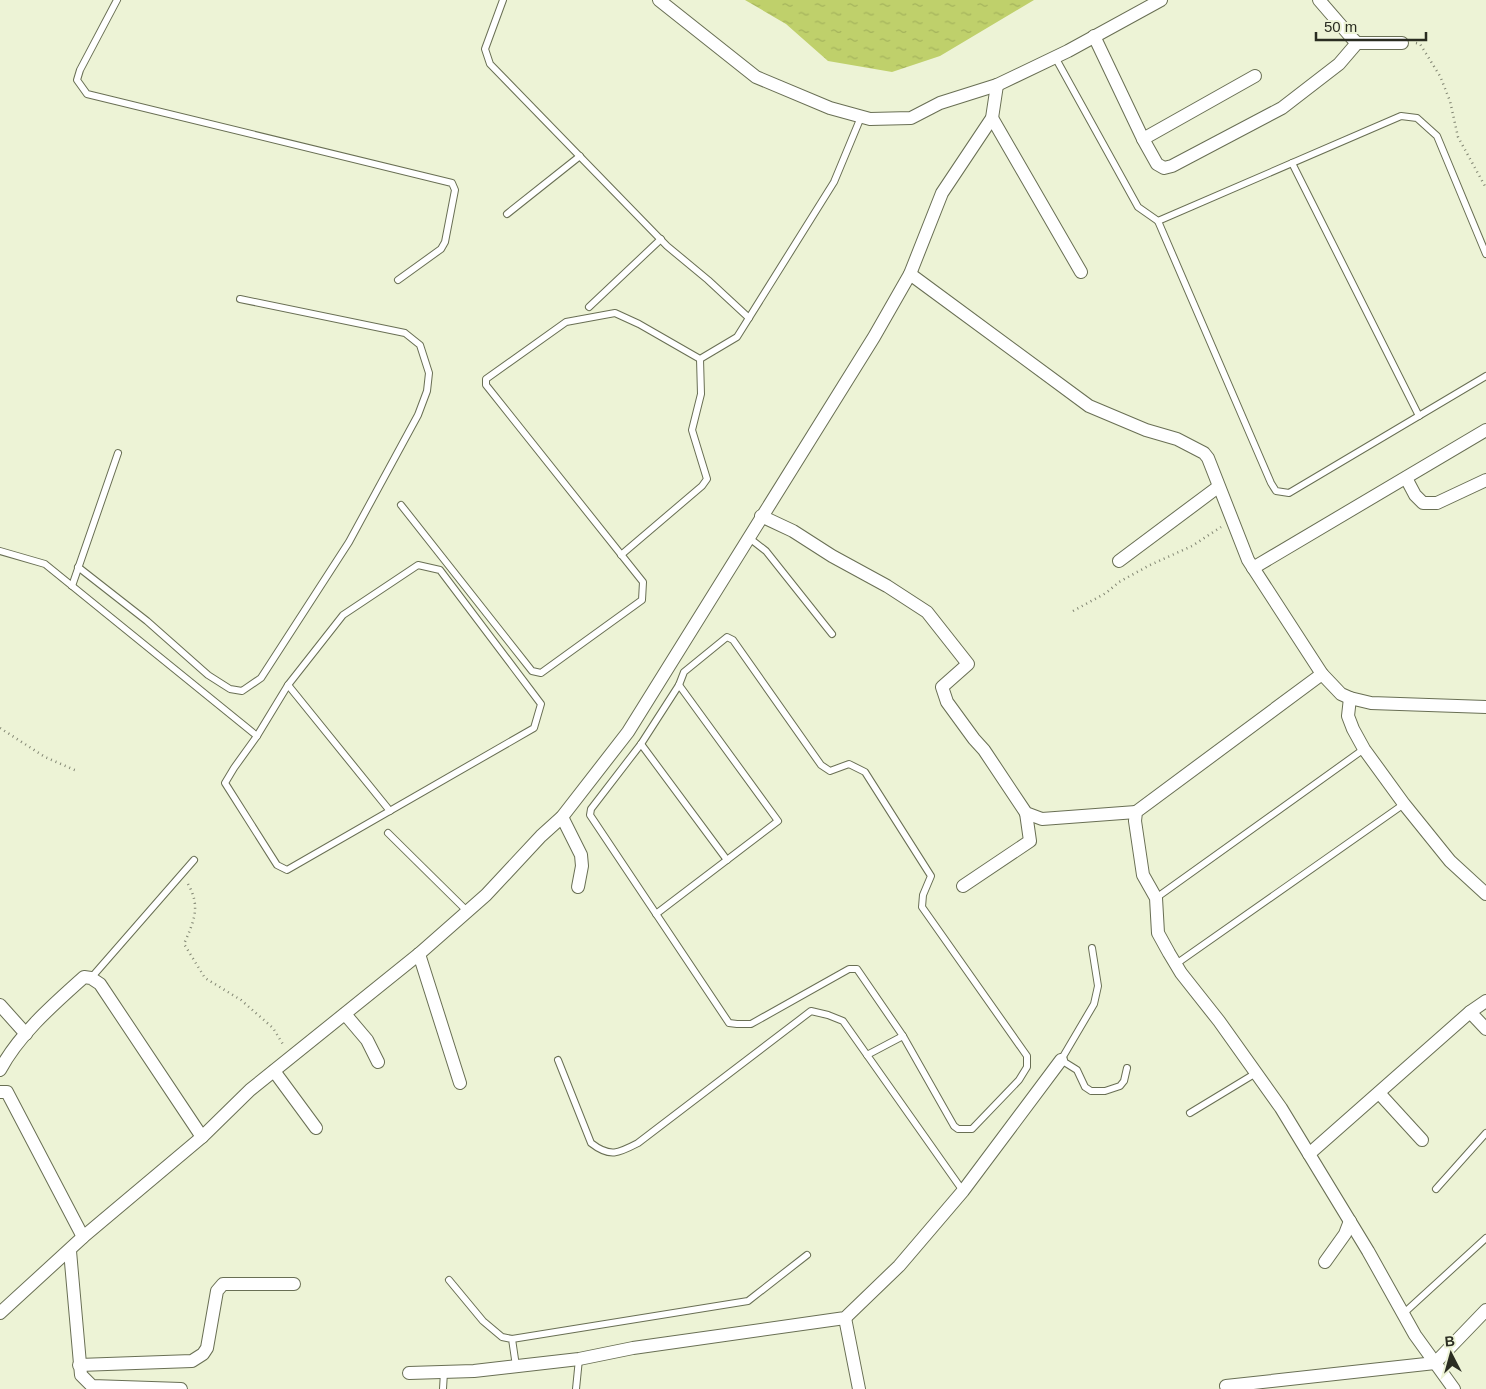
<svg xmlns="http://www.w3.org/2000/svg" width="1486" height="1389" font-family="Helvetica,sans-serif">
<defs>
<pattern id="water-ripples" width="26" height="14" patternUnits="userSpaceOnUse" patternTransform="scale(1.25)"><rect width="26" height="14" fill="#bfd06b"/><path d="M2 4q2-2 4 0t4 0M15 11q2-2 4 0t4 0" fill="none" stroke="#a4b35c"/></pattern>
</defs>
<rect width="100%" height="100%" fill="#edf3d6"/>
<!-- water -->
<path fill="url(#water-ripples)" d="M745 0H1034L940 56 892 72 828 61 786 24Z"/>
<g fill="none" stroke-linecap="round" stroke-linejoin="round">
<!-- service casing -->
<g stroke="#696f54" stroke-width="8">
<g id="service">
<path d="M117 0 80 70 77 80 87 94 452 183 455 190 445 242 441 249 398 280"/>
<path d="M503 0 485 49 490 64 667 246 708 280 749 318"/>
<path d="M1055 57 1138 207 1158 221 1401 116 1417 118 1437 136 1486 254"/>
<path d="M1292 163 1419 416"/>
<path d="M507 214 580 156"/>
<path d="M1158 221 1271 483 1276 491 1289 493 1486 376"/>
<path d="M589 307 661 239"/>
<path d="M401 505 532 671 541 673 642 600 643 582 486 385V379L566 322 615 313 639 324 700 359 737 337 834 182 861 117"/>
<path d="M748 537 766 551 832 634"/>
<path d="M0 551 45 564 257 736"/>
<path d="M621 555 702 486 707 479 692 430 701 394 700 359"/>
<path d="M418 565 440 570 541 704 534 728 287 870 277 865 225 783 234 768 257 736 288 685 343 615Z"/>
<path d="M78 567 147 621 208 675 230 689 242 691 261 678 349 542 418 415 427 391 429 373 420 345 405 333 240 299"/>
<path d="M72 586 118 453"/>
<path d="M727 637 733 640 821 765 830 771 849 764 865 772 931 876 923 895 922 907 1027 1056V1067L1019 1080 972 1129H958L954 1126 903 1036 857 969H849L751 1024H737L729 1023 590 815 591 809 641 744 679 685 684 672Z"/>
<path d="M288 685 390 811"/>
<path d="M641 744 727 860"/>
<path d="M388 833 467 911"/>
<path d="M1156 898 1364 749"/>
<path d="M656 914 778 821 679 685"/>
<path d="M1092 948 1098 986 1094 1004 1061 1060 1077 1070 1085 1087 1091 1091H1105L1120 1086 1124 1081 1127 1068"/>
<path d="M1176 964 1404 804"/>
<path d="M91 978 194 860"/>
<path d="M867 1055 903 1036"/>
<path d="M558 1060 591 1143C610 1158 619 1153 638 1143L811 1011 828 1015 843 1021 963 1191"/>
<path d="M1190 1113 1256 1073"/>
<path d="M1436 1189 1486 1133"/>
<path d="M449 1280 483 1321 502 1337 512 1339 516 1366"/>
<path d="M1404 1313 1486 1238"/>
<path d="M512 1339 748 1301 807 1255"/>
<path d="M443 1389 444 1372"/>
<path d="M576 1389 579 1359"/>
</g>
</g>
<!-- minor casing -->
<g stroke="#696f54" stroke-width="14">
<g id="minor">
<path d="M659 0 756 77 830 108 870 119 911 118 940 103 997 85 1068 51 1161 0"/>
<path d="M1319 0 1351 37 1357 43H1402"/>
<path d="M1094 36 1143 139 1157 164 1164 168 1172 166 1282 108 1339 64 1357 43"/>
<path d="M992 118 1081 272"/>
<path d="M1143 139 1255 76"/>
<path d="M910 274 1089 406 1146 430 1177 439 1204 453 1208 458 1248 560 1322 674 1341 694 1350 698 1371 703 1486 707"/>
<path d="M1406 478 1415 495 1423 503H1437L1486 480"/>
<path d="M761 516 793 531 832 556 887 586 927 612 968 664 942 687 947 702 974 739 984 750 1026 813 1042 819 1136 812"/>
<path d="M1119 561 1218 487"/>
<path d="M1253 568 1486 430"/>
<path d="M1322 674 1136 812 1135 821 1143 875 1156 898 1158 933 1169 953 1181 973 1219 1021 1281 1108 1368 1251 1415 1335 1454 1389"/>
<path d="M1350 698 1348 716 1353 729 1364 749 1404 804 1450 861 1486 894"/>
<path d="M562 817 581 855 582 866 578 887"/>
<path d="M963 886 1030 841 1026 813"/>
<path d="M419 954 460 1083"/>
<path d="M0 1005 26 1034"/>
<path d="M1470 1012 1486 1029"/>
<path d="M345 1014 367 1040 378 1062"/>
<path d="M0 1070C19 1034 54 1004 84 977L91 978 100 984 202 1137"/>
<path d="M274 1071 316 1128"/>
<path d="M0 1092H7L83 1237"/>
<path d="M1379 1093 1422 1140"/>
<path d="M1309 1154 1470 1012 1486 1001"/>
<path d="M70 1251 81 1375 92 1386 181 1389"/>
<path d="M1325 1262 1345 1234 1350 1221"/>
<path d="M0 1313 83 1237 202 1137 250 1090 419 954 486 895 541 836 562 817 628 732 874 337 910 274 942 193 992 118 997 85"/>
<path d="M845 1318 859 1389"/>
<path d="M79 1365 192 1361 203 1354 207 1348 217 1291 223 1284H294"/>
<path d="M409 1373 474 1371 579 1359 633 1348 845 1318 899 1266 963 1191 1061 1060"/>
<path d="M1226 1386 1435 1363 1486 1310"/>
</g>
</g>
<!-- path -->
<g stroke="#828673" stroke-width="2.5" stroke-dasharray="1 4" stroke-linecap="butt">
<path d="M1416 43 1420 44 1440 76 1450 101 1458 137 1486 188"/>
<path d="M1073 611 1106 593 1119 582 1150 565 1192 546 1221 527"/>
<path d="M0 728 45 757 77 771"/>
<path d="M188 884C201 907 194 921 184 944L205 978 241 1000 273 1028 284 1046"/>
</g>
<!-- service -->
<use href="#service" stroke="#fff" stroke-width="6"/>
<!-- minor -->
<use href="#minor" stroke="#fff" stroke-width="12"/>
</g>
<!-- north arrow -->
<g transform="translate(1451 1354) rotate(354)" stroke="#edf3d6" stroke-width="4" paint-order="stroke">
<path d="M0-4L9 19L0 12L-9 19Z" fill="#2a2c21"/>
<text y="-8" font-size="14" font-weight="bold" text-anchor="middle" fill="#2a2c21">B</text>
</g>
<!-- scale -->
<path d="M1316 32v8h110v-8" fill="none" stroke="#2a2c21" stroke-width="2.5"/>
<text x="1324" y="32" font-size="15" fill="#2a2c21" stroke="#edf3d6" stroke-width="4" paint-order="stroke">50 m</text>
</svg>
